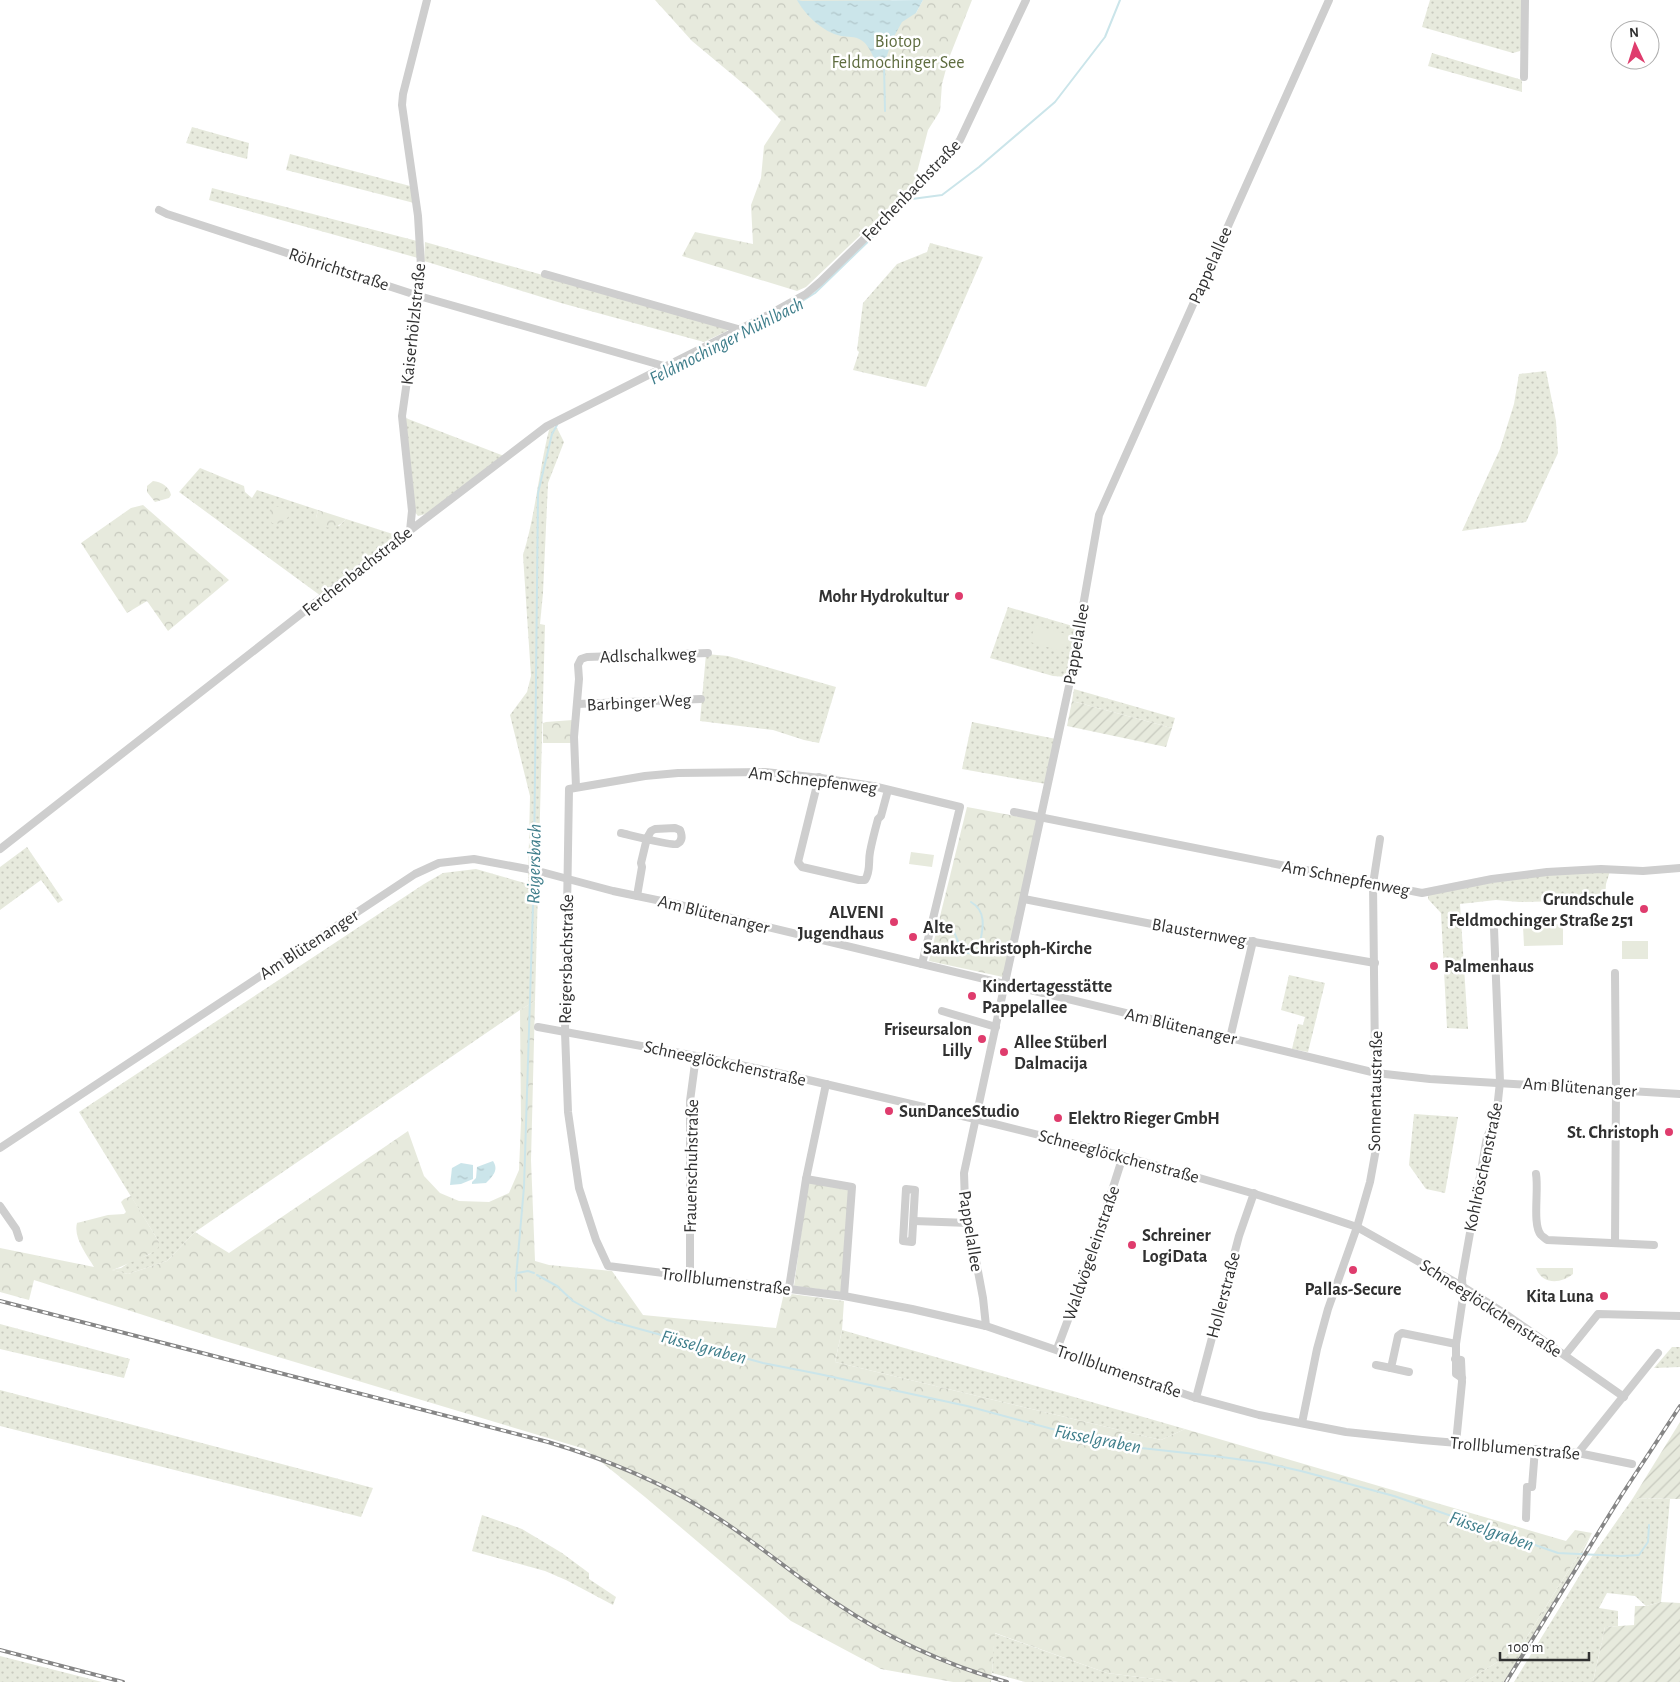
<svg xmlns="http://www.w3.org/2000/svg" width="1680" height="1682" font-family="'Alegreya Sans',sans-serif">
<defs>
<pattern id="grass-dots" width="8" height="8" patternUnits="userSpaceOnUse" patternTransform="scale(1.25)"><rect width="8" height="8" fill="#e7eadd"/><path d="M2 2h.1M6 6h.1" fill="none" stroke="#c7c9be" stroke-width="1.8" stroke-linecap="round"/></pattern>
<pattern id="forest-crowns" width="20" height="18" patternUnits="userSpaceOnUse" patternTransform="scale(1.25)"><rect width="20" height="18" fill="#e7eadd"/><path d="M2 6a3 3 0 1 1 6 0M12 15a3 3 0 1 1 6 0" fill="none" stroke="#c7c9be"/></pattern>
<pattern id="garden-furrows" width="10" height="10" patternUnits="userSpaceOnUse" patternTransform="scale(1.25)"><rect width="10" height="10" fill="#e7eadd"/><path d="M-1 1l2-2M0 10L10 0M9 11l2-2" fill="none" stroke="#c7c9be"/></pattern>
<pattern id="water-ripples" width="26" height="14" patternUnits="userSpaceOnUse" patternTransform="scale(1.25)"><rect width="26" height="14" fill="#cbe5ea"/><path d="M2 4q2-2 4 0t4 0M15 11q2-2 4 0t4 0" fill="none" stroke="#afc5c9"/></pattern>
</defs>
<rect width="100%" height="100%" fill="#fff"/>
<!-- grass -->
<g fill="url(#grass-dots)">
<path d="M1430 0H1522V45L1520 51 1513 53 1422 27Z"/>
<path d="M1432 53 1522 80V92L1428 66Z"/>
<path d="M192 127 249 143 247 159 186 143Z"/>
<path d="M290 154 410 186 414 203 286 170Z"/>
<path d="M212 188 417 241 418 258 209 200Z"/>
<path d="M425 242 724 326 727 328V331L704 342 561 303 424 261Z"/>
<path d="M930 243 983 257 926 387 853 370 859 352 857 350 863 303 897 264 927 252Z"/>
<path d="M1546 371 1556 421 1558 453 1526 522 1462 531 1500 449 1514 404 1519 374Z"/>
<path d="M403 417 504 456 430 513 418 516 414 511Z"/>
<path d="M550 426 557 428 564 442 548 483 543 593 540 624 545 625 535 1001 520 1010 195 1232 167 1261 128 1274 111 1270 121 1268 130 1262 150 1254 159 1242 79 1112 424 884 443 873 476 869 528 884 530 796 510 715 527 692 531 676 523 555C536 513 539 468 550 426Z"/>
<path d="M200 468 244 486 245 492 252 498 257 490 318 510 316 518 339 526 346 519 399 536 321 596 179 492Z"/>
<path d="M1008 607 1076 627 1067 677 1053 676 990 658Z"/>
<path d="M706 654 728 656 836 687 819 743 804 740 773 730 700 721Z"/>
<path d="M1074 689 1175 718 1172 728 1072 701Z"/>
<path d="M972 722 1056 739 1046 784 962 769Z"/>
<path d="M27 847 63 900 58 903 41 880 0 910V867Z"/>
<path d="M1610 871 1606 884 1605 900 1519 902 1496 900 1460 904 1468 1029 1447 1028 1441 913 1428 899V894L1548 873Z"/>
<path d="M1289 975 1325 983 1308 1052 1292 1049 1298 1024 1303 1025 1305 1017 1281 1010Z"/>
<path d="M1414 1114 1458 1117 1445 1193 1426 1189 1409 1165Z"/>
<path d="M0 1324 130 1359 124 1378 0 1349Z"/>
<path d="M842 1330 1185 1429 1161 1440 835 1362Z"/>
<path d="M1672 1347H1680V1367L1654 1368Z"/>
<path d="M0 1390 373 1488 361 1517 0 1426Z"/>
<path d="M1633 1498 1670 1499 1661 1602 1646 1606 1635 1596 1607 1593 1599 1608 1618 1611V1626L1605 1627 1593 1682H1514L1586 1565Z"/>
<path d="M482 1515 522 1529 562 1553 589 1573V1579L616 1597 613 1605 566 1580 545 1571 472 1551Z"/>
<path d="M1592 1533 1578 1562 1504 1682H1465L1520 1648Z"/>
<path d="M994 1633 1107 1673 1178 1682H1025L992 1673Z"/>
<path d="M0 1656 102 1682H104H0Z"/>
</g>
<!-- forest -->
<g fill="url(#forest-crowns)">
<path d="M655 0H890L916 13 923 0H972L949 58 942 84 940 111 928 130 914 184 806 287 797 291 682 256 695 232 753 244 751 205 761 178 764 146 781 120 752 91 692 41Z"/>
<path d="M153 481C161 482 169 486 171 495L169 498 155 502 147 492V486Z"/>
<path d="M143 505 229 580 168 631 147 601 127 613 81 543 131 508Z"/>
<path d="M274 507H279L287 511 289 516C284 522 280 525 272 523 269 518 268 514 271 508Z"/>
<path d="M318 510 346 519C338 528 332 529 320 526L316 518Z"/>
<path d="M573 720 571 743H543V723L546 722Z"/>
<path d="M967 807 1037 820 1003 977 929 961Z"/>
<path d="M535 1001 531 1160 535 1261 549 1265 612 1271 643 1315 776 1328 784 1293 844 1301 842 1330 835 1362 1161 1440 1185 1429 1566 1541 1575 1530 1592 1533 1520 1648 1465 1682H1178L1107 1673 995 1633 991 1682H953L881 1669 791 1621 645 1497 585 1449 215 1338 34 1280 29 1300 0 1292V1248L94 1267C87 1255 73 1238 77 1223L108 1215 124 1214 126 1212 121 1202 124 1199 131 1196 159 1242C159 1244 158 1248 157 1250 155 1252 117 1269 112 1270L128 1274 167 1261 195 1232 229 1253 408 1131 424 1176 440 1193 459 1201 489 1202 509 1193 519 1170 521 1122 520 1010Z"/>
<path d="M808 1182 851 1189 842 1292 794 1286Z"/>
<path d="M1536 1268H1573V1274C1561 1284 1542 1285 1536 1268Z"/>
</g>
<!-- garden -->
<g fill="url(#garden-furrows)">
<path d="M1072 701 1172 728 1166 747 1067 726Z"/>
<path d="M1680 1422V1499L1633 1498Z"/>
<path d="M1661 1602 1680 1603V1682H1593L1605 1627 1634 1625 1635 1606H1646Z"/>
</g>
<!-- pitch -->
<g fill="#e7eadd">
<path d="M1035 625 1069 635 1064 652 1030 642Z"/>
<path d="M911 852 934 855 932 867 909 864Z"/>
<path d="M1563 924V945L1524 946 1523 926Z"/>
<rect x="1622" y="941" width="26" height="18"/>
</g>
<!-- water -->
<g fill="url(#water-ripples)">
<path d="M797 0 802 1 923 0 916 13 902 22 892 40 884 65H882L877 59 874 58C871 52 867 43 861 40 855 36 847 37 841 36 823 32 806 16 797 0Z"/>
<path d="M493 1161C499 1170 493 1176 486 1183L472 1184V1182L476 1178 477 1167Z"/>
<path d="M461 1163 473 1165V1179L461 1184 450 1185 452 1168Z"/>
</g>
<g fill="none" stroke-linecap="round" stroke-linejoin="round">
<!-- stream -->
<g stroke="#cbe5ea" stroke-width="2">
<path d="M884 65 885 111"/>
<path d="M684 361 785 312 815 293 912 199 942 195 979 167 1055 102 1105 37 1120 0"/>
<path d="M534 867 538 493 552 434 557 425"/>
<path d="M950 926C958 936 957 942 962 952L974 954 978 953C981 935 990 913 971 902"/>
<path d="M517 1273 528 1271 534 1273"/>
<path d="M537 1275 557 1286 573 1301 607 1320 763 1363 819 1374 967 1406 1082 1437 1141 1448 1214 1456 1266 1463 1301 1471 1394 1496 1558 1553 1621 1556 1639 1555 1648 1542 1649 1525"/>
<path d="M516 1291V1278L524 1187 534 874"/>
</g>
<!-- minor -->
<g stroke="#cecece" stroke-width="8">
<path d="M1524 77 1525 0"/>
<path d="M159 210 167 214 419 296 664 366"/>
<path d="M545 274 738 329"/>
<path d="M410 531 412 511 402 416 419 296 421 266 418 216 402 105 403 94 427 0"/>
<path d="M577 704 701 699"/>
<path d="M819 777 798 862 802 867 859 880H865C871 871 868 862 870 852 872 841 875 830 878 819L881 816 888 790"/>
<path d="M576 787 574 737 579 679 578 665 581 659 587 657 708 653"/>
<path d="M1014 812 1422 893 1492 879 1547 872 1601 869 1643 871 1680 868"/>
<path d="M621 833C630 835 672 846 677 844 683 841 682 835 680 830L675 828 655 829 651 831 647 838 641 863 642 867 637 896"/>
<path d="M0 849 320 599 547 426 770 314 806 294 820 282 940 165 960 140 1026 0"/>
<path d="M1024 899 1162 926 1375 963"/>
<path d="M922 964 960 807 873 786 821 778 765 772 678 773 645 776 569 789 565 1032 568 1112 579 1188 596 1240 608 1266 844 1296 912 1309 986 1326 1196 1398 1259 1415 1346 1432 1422 1440 1578 1453 1632 1464"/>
<path d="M942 1011 996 1027"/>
<path d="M538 1027 696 1056 774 1072 975 1119 1123 1156 1255 1194 1315 1213 1357 1227 1462 1286 1504 1313 1624 1397"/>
<path d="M1230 1038 1253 941"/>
<path d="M0 1148 415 874 439 863 474 859 538 871 613 891 681 905 759 925 1376 1073 1430 1079 1680 1094"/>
<path d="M1536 1174C1539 1189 1532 1225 1541 1235 1543 1237 1545 1238 1547 1240L1654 1245"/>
<path d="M806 1179 826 1084"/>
<path d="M906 1189 915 1190 912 1242 903 1241Z"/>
<path d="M0 1206 16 1229 19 1238"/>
<path d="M914 1221 969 1223"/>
<path d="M1615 1243 1616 1090 1615 973"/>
<path d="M690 1277V1101L696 1056"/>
<path d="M789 1288 806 1179 852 1187 844 1296"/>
<path d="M986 1326 983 1298 965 1202 964 1173 1069 686 1099 515 1329 0"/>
<path d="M1057 1349 1087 1269 1123 1156"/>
<path d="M1565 1355 1598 1314 1680 1316"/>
<path d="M1455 1359 1461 1360 1462 1382 1456 1443"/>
<path d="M1376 1365 1391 1368 1398 1336 1402 1333 1456 1344"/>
<path d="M1391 1368 1409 1372"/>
<path d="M1462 1378 1456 1374V1344L1463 1297 1462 1278 1487 1137 1496 1119 1500 1082 1494 928"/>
<path d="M1196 1398 1239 1236 1254 1193"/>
<path d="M1302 1423 1317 1349 1328 1309 1357 1227 1370 1182 1376 1149 1373 884 1380 839"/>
<path d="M1578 1453 1658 1353"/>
<path d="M1526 1518 1527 1487H1532L1535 1449"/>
</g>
<!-- rail casing -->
<g stroke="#868686" stroke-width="4">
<g id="rail">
<path d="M0 1301 548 1442C605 1459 660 1481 710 1513 754 1540 793 1575 836 1603 889 1639 946 1665 1007 1682"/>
<path d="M0 1650 123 1682"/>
<path d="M1506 1682 1621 1496 1680 1406"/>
</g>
</g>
<!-- rail -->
<use href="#rail" stroke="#fff" stroke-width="2" stroke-dasharray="5.5" stroke-linecap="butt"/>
</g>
<!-- markers -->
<g fill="#df3c6d" stroke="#fff" stroke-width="2">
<circle cx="959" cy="596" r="5"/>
<circle cx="1644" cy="909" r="5"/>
<circle cx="894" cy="922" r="5"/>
<circle cx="913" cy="937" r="5"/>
<circle cx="1434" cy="966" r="5"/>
<circle cx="972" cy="996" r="5"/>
<circle cx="982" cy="1039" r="5"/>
<circle cx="1004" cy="1052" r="5"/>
<circle cx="889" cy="1111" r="5"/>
<circle cx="1058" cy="1118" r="5"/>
<circle cx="1669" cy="1132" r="5"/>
<circle cx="1132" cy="1245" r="5"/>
<circle cx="1353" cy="1270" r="5"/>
<circle cx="1604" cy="1296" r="5"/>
</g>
<g text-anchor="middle" stroke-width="5" stroke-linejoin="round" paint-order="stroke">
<!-- park labels -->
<g font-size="18" fill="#5e6c3f" stroke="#fff">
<text x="898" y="47">Biotop<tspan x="898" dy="21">Feldmochinger See</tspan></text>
</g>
<!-- street labels -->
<g font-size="18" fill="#313131" stroke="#fff">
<text transform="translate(911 190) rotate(-46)" y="6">Ferchenbachstraße</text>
<text transform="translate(1210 265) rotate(-66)" y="6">Pappelallee</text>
<text transform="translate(339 269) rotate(18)" y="6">Röhrichtstraße</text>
<text transform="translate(413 324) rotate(-84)" y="6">Kaiserhölzlstraße</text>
<text transform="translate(357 571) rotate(-38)" y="6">Ferchenbachstraße</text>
<text transform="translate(1076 644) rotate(-80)" y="6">Pappelallee</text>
<text transform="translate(648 655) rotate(-2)" y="6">Adlschalkweg</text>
<text transform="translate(639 702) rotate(-3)" y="6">Barbinger Weg</text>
<text transform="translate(813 780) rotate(7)" y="6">Am Schnepfenweg</text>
<text transform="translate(1346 878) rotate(11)" y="6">Am Schnepfenweg</text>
<text transform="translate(714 914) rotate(14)" y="6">Am Blütenanger</text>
<text transform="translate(1199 932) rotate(10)" y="6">Blausternweg</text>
<text transform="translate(309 944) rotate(-33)" y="6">Am Blütenanger</text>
<text transform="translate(566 959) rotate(-89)" y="6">Reigersbachstraße</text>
<text transform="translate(1181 1026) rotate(13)" y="6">Am Blütenanger</text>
<text transform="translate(725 1063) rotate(12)" y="6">Schneeglöckchenstraße</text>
<text transform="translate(1580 1087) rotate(4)" y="6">Am Blütenanger</text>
<text transform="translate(1375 1091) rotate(-89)" y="6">Sonnentaustraße</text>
<text transform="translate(1119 1156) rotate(15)" y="6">Schneeglöckchenstraße</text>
<text transform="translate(691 1166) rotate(-89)" y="6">Frauenschuhstraße</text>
<text transform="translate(1483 1167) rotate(-78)" y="6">Kohlröschenstraße</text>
<text transform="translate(971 1231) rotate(81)" y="6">Pappelallee</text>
<text transform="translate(1091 1253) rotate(-71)" y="6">Waldvögeleinstraße</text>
<text transform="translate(726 1281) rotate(7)" y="6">Trollblumenstraße</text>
<text transform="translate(1223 1295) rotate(-75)" y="6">Hollerstraße</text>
<text transform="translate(1491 1308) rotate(33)" y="6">Schneeglöckchenstraße</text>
<text transform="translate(1119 1371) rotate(19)" y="6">Trollblumenstraße</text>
<text transform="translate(1515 1448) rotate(5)" y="6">Trollblumenstraße</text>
</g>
<!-- poi labels -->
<g font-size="18" font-weight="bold" fill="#313131" stroke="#fff" text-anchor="start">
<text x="949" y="602" text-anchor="end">Mohr Hydrokultur</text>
<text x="1634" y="905" text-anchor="end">Grundschule<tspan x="1634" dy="21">Feldmochinger Straße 251</tspan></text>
<text x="884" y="918" text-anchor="end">ALVENI<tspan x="884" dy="21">Jugendhaus</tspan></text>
<text x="923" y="933">Alte<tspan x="923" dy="21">Sankt-Christoph-Kirche</tspan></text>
<text x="1444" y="972">Palmenhaus</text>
<text x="982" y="992">Kindertagesstätte<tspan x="982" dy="21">Pappelallee</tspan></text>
<text x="972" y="1035" text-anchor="end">Friseursalon<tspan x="972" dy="21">Lilly</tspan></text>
<text x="1014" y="1048">Allee Stüberl<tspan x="1014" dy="21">Dalmacija</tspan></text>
<text x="899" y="1117">SunDanceStudio</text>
<text x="1068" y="1124">Elektro Rieger GmbH</text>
<text x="1659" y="1138" text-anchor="end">St. Christoph</text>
<text x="1142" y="1241">Schreiner<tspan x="1142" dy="21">LogiData</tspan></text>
<text x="1353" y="1295" text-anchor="middle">Pallas-Secure</text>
<text x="1594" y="1302" text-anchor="end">Kita Luna</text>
</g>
<!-- water labels -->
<g font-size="19" font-style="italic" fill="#3f7e8b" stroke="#fff">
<text transform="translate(726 340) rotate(-27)" y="7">Feldmochinger Mühlbach</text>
<text transform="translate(533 864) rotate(-89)" y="7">Reigersbach</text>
<text transform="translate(704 1346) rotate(15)" y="7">Füsselgraben</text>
<text transform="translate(1098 1438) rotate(11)" y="7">Füsselgraben</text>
<text transform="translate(1492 1530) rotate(19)" y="7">Füsselgraben</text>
</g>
</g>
<!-- north arrow -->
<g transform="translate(1635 45) rotate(356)"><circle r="24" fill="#ffffff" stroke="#adadad"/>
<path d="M0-4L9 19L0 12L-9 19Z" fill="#df3c6d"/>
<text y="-8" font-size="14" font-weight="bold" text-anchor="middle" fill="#313131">N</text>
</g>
<!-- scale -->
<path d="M1500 1652v8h89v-8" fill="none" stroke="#313131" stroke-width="2.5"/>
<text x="1508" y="1652" font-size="15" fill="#313131" stroke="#ffffff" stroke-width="4" paint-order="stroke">100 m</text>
</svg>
